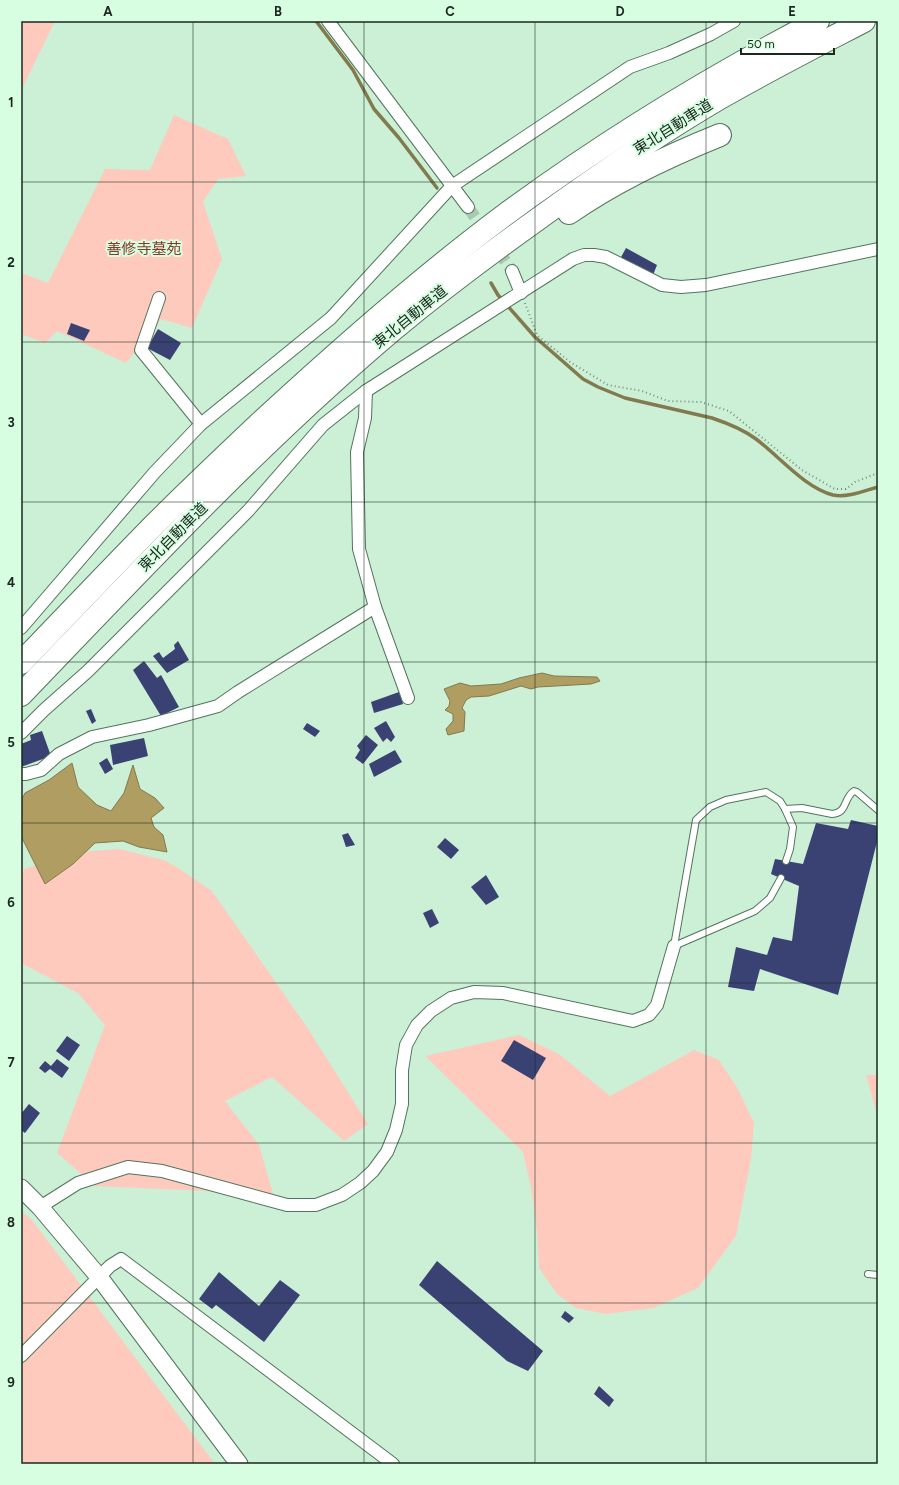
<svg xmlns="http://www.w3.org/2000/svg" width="899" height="1485" font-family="Figtree,'Noto Sans JP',sans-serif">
<rect width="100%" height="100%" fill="#cbf0d5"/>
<!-- green -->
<g fill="#fecabd">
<path d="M21 21H55L21 91Z"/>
<path d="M174 115 228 139 246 176 218 179 203 202 222 259 192 328 161 319 126 363 57 331 45 343 21 334V273L48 283 105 169 150 170Z"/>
<path d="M119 849 164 860 178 868 212 891 307 1027 368 1124 344 1141 272 1077 225 1101 259 1145 273 1194 95 1186 57 1153 105 1025 78 993 21 963V874L25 869 78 852Z"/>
<path d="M519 1035 559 1054 610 1096 694 1050 719 1060 738 1089 754 1123 751 1159 736 1236 698 1288 653 1308 606 1314 576 1308 557 1294 539 1268 537 1233 532 1192 523 1152 425 1056Z"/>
<path d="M866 1075H878V1118Z"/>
<path d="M21 1211 32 1220 215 1464H21Z"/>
</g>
<!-- water -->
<g fill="#af9d62" stroke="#827a4e">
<path d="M542 673 554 676 597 677 600 681 591 684 538 687 531 689 521 686 489 696 471 697 466 700 462 708 465 712 464 731 448 735 446 729 453 721V714L445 710 449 706 450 701 444 689 460 683 471 686 501 684 519 678Z"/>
<path d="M72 763 78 787 97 805 111 811 124 793 133 765 140 789 155 798 164 808 151 818 154 827 163 835 167 852 139 847 123 841 95 843 73 864 45 884 21 836V801L25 793 49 780Z"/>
</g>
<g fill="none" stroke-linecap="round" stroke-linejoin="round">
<!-- stream -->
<g stroke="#827a4e" stroke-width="3.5">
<path d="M316 21 353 70 374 109 399 138 437 188"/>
<path d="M491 283 498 295 535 337 583 379 598 387 625 398 712 418C727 423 744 430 756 439 779 456 805 488 833 495 847 498 864 491 878 487"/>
</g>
</g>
<!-- building -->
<g fill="#394272">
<path d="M626 248 657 265 653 275 620 259Z"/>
<path d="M71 323 90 330 84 341 67 334Z"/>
<path d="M158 329 181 343 170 360 147 348Z"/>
<path d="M178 641 189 660 167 673 153 656 159 652 163 658 175 649 174 645Z"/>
<path d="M144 661 157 678 161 675 179 707 161 716 133 670Z"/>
<path d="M399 692 403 704 374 713 371 702Z"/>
<path d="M91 709 96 721 92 724 86 711Z"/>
<path d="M386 721 395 737 391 742 387 738 383 742 374 728Z"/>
<path d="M307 723 320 731 315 737 303 729Z"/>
<path d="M42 731 51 756 21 767V744L31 740 30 735Z"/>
<path d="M366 735 378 745 363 764 355 758 360 750 357 746Z"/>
<path d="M144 738 148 756 113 765 110 745Z"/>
<path d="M395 750 402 762 374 777 369 764Z"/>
<path d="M107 758 113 769 105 774 99 763Z"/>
<path d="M851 820 878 826V838L838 995 760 969 754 991 728 987 736 947 767 955 773 937 792 941 799 886 771 874 775 859 803 864 816 823 848 829Z"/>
<path d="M348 833 355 845 346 847 342 835Z"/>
<path d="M445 838 459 850 451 859 437 847Z"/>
<path d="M486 875 499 897 486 905 471 887Z"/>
<path d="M432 909 439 923 430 928 423 913Z"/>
<path d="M67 1036 80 1045 69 1061 56 1051Z"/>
<path d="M514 1040 546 1058 533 1080 501 1061Z"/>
<path d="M57 1059 69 1068 62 1078 50 1069 45 1073 39 1068 45 1061 51 1066Z"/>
<path d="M29 1104 40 1113 25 1133 21 1130V1114Z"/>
<path d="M437 1261 543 1351 528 1371 507 1361 419 1285Z"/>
<path d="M219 1272 259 1306 280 1280 300 1295 264 1342 216 1305 212 1309 199 1299Z"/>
<path d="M565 1311 574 1318 569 1323 561 1317Z"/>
<path d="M599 1386 614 1400 609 1407 594 1394Z"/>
</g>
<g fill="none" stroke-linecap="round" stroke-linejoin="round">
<!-- street-tunnel -->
<path stroke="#a8c8b0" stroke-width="12" stroke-dasharray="12 6" stroke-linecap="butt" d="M468 207 512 271"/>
<!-- lane casing -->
<g stroke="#53745d" stroke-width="8">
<g id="lane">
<path d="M785 809 802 808 832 814C848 813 843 798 854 791L857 792 878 810"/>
<path d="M781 878 770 898 755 911 674 946 696 820 710 807 726 800 766 792 780 801 785 809 793 827 790 849 786 861"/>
<path d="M868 1274 878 1275"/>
</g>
</g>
<!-- street casing -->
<g stroke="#53745d" stroke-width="14">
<g id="street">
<path d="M328 21 468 207"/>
<path d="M512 271 521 293"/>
<path d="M159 298 141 350 201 424"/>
<path d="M366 391 365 418 357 452 359 549 375 607 408 698"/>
<path d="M21 628 155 472 201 424 331 318 452 186 630 67 669 53 711 34 734 21"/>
<path d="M21 733 44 710 88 671 248 511 323 425 366 391 573 259 584 255H594L606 257 662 285 681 287 706 285 878 249"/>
<path d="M21 774H26L41 770 59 754 92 737 149 725 218 706 238 692 375 607"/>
<path d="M40 1207 78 1183 128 1167 162 1171 287 1205H316L342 1195 360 1183 373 1171 387 1152 396 1130 402 1104V1070L406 1045 417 1025 431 1011 451 998 474 992 503 993 633 1021 649 1015 657 1005 674 946"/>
<path d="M21 1356 110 1266 121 1259 393 1464"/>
</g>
</g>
<!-- secondary casing -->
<g stroke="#53745d" stroke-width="19">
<path id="secondary" d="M21 1188 40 1207 99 1277 239 1464"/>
</g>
<!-- highway casing -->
<g stroke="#53745d" stroke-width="24">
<g id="highway">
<path d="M569 213C616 180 668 156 720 135"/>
<path d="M21 663C65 617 109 571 154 525 189 490 225 456 262 421 339 350 418 280 502 217 602 143 708 78 818 21"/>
<path d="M21 695C142 569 261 441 395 328 441 290 489 254 538 219 597 176 657 135 720 98 767 71 816 46 864 21"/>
</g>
</g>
<!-- path -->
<path stroke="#758f7c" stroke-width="2" stroke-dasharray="1 3" stroke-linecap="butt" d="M525 303 537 335 570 362 608 385 642 391 668 401 701 402 729 411 802 470 835 489H846L855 482 878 473"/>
<!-- lane -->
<use href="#lane" stroke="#fff" stroke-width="6"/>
<!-- street -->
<use href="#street" stroke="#fff" stroke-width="12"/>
<!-- secondary -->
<use href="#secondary" stroke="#fff" stroke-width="17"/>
<!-- highway -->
<use href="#highway" stroke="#fff" stroke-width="22"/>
</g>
<!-- grid -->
<path fill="none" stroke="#1a281e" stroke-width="1" stroke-opacity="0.55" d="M193 21V1464M364 21V1464M535 21V1464M706 21V1464M21 182H878M21 342H878M21 502H878M21 662H878M21 823H878M21 983H878M21 1143H878M21 1303H878"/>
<g text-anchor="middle" stroke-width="4" stroke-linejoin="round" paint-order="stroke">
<!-- street labels -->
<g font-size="15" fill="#1a281e" stroke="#d8fee2">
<text transform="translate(673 127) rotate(-32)" y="5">東北自動車道</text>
<text transform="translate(410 317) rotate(-39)" y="5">東北自動車道</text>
<text transform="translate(173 537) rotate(-45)" y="5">東北自動車道</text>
</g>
<!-- park labels -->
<g font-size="15" fill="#883a29" stroke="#d8fee2">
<text x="144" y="254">善修寺墓苑</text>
</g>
</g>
<!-- border -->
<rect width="899" height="1485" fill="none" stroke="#d8fee2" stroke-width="44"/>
<!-- scale -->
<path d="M741 48v6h93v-6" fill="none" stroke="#1a281e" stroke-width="2"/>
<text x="747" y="48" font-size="12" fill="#1a281e" stroke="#d8fee2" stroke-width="3" paint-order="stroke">50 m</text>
<rect x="22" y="22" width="855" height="1441" fill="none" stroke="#1a281e" stroke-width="1.5"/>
<g font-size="13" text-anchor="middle" font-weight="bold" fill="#1a281e">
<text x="108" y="16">A</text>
<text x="278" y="16">B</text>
<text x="450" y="16">C</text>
<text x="620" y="16">D</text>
<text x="792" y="16">E</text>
<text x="11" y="107">1</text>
<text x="11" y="267">2</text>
<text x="11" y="427">3</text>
<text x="11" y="587">4</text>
<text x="11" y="747">5</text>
<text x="11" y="907">6</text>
<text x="11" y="1067">7</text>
<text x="11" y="1227">8</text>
<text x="11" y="1387">9</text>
</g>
</svg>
